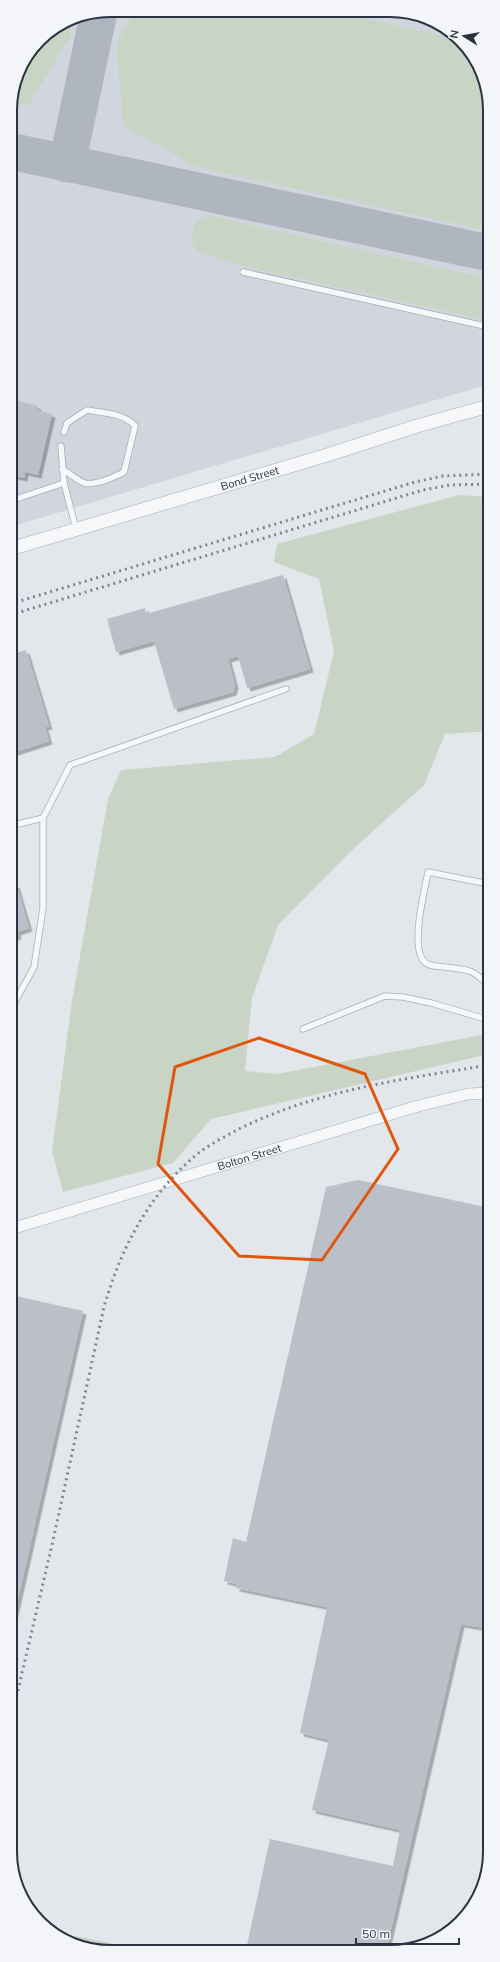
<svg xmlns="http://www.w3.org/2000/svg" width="500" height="1962" font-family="Mulish,sans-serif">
<defs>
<filter id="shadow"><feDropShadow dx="3.5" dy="3.5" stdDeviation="0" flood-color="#0004"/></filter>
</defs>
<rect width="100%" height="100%" fill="#e3e6eb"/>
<!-- built -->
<path fill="#d1d5dd" d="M110 10 410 12 440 23 465 44 489 97V384L10 527V104L18 72 40 39 72 18Z"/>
<!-- green -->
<g fill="#c8d5c5">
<path d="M136 10 333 11 460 40 465 44 489 97V231L197 167 123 126 117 50 119 39Z"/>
<path d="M69 19 71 35 29 105 10 106 18 72 40 39Z"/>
<path d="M211 216 489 279V321L243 266 198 252 192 243 194 225 203 217Z"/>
<path d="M459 495 489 497V731L445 734 424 785 349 853 278 925 252 998 245 1071 277 1074 487 1034 489 1039V1054L211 1119 173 1163 63 1192 52 1151 72 1001 108 799 121 770 275 757 314 734 334 651 319 579 274 562 277 544Z"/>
<path d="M76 1936 144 1950H90L72 1940Z"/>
</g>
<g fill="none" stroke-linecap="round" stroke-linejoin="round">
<!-- taxiway -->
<g stroke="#b0b6c0" stroke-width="37">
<path d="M10 151 489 253"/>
<path d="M67 164 99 12"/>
</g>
</g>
<!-- building -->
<g fill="#bbbfc8" filter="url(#shadow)">
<path d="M10 399 38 406 37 410 52 414 38 475 25 472 24 478 10 475Z"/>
<path d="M283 575 310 669 247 688 238 656 228 659 235 685 233 692 174 709 154 641 116 652 107 619 145 608 146 614Z"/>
<path d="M26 650 49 726 45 727 49 741 15 752 10 739V655Z"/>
<path d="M16 884 29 928 17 932 18 936 11 938V886Z"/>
<path d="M358 1180 490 1208V1499L482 1531 490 1533V1629L461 1624 386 1951H275L247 1945 270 1839 393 1866 400 1830 312 1810 329 1740 300 1733 327 1607 236 1588 237 1584 224 1581 233 1538 246 1542 326 1187Z"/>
<path d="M11 1295 83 1311 11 1630Z"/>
</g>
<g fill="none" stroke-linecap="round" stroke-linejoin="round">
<!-- service casing -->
<g stroke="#a8adb5" stroke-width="7">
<g id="service">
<path d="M243 272 489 327"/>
<path d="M61 446 64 483"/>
<path d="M62 469C69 473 77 480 84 483 95 486 114 477 124 472L135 426C125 413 102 413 87 410L67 423 64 432"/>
<path d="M10 501 64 483 76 529"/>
<path d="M43 818 70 765 286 689"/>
<path d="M10 826 43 818V908L34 967 11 1009"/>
<path d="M489 884 428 872C425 890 406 959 430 965 443 968 459 967 472 972 478 975 484 981 489 985"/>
<path d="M11 997 18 995"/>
<path d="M303 1029 385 996 403 997 431 1003 489 1020"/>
</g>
</g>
<!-- minor casing -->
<g stroke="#a8adb5" stroke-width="12">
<g id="minor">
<path id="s1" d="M11 1229 418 1106 468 1094 489 1093"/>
</g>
</g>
<!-- tertiary casing -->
<g stroke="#a8adb5" stroke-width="14">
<g id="tertiary">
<path id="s2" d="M10 549 324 456 417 426 489 406"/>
</g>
</g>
<!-- service -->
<use href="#service" stroke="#f6f7f9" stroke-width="5.5"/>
<!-- minor -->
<use href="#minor" stroke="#f6f7f9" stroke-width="11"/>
<!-- tertiary -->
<use href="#tertiary" stroke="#f6f7f9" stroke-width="13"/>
<!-- rail -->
<g stroke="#7d8594" stroke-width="3" stroke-dasharray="2 4" stroke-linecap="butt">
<path d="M10 604 415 482 443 476 489 474"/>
<path d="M10 615 423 490 450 485 489 484"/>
<path d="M11 1720 52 1545 104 1307C121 1248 148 1196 195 1156 208 1145 224 1137 239 1129 317 1090 404 1079 489 1065"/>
</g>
</g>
<!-- marked area -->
<path fill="none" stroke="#df570f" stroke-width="3" stroke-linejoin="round" d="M259 1038 365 1074 398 1149 322 1260 239 1256 158 1164 175 1067Z"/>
<g text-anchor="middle" stroke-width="3.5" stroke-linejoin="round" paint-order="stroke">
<!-- street labels -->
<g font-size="11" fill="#2b3343" stroke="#f3f5f8">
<text dy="4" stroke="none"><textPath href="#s2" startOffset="250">Bond Street</textPath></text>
<text dy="4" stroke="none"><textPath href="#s1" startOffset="249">Bolton Street</textPath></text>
</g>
</g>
<!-- crop -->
<path d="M0 0H500V1962H0ZM110 17H390A93 93 0 0 1 483 110V1852A93 93 0 0 1 390 1945H110A93 93 0 0 1 17 1852V110A93 93 0 0 1 110 17Z" fill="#f3f5f8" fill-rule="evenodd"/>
<path fill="none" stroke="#2b3343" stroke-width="2" d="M110 17H390A93 93 0 0 1 483 110V1852A93 93 0 0 1 390 1945H110A93 93 0 0 1 17 1852V110A93 93 0 0 1 110 17Z"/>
<!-- north arrow -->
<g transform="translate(464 36) rotate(281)" stroke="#f3f5f8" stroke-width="3" paint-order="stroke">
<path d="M0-3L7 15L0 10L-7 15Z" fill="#2b3343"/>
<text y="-6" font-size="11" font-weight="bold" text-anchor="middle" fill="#2b3343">N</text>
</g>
<!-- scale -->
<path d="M356 1938v6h103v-6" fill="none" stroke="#2b3343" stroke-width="2"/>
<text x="362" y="1938" font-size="12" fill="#2b3343" stroke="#f3f5f8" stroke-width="3" paint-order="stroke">50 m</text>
</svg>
